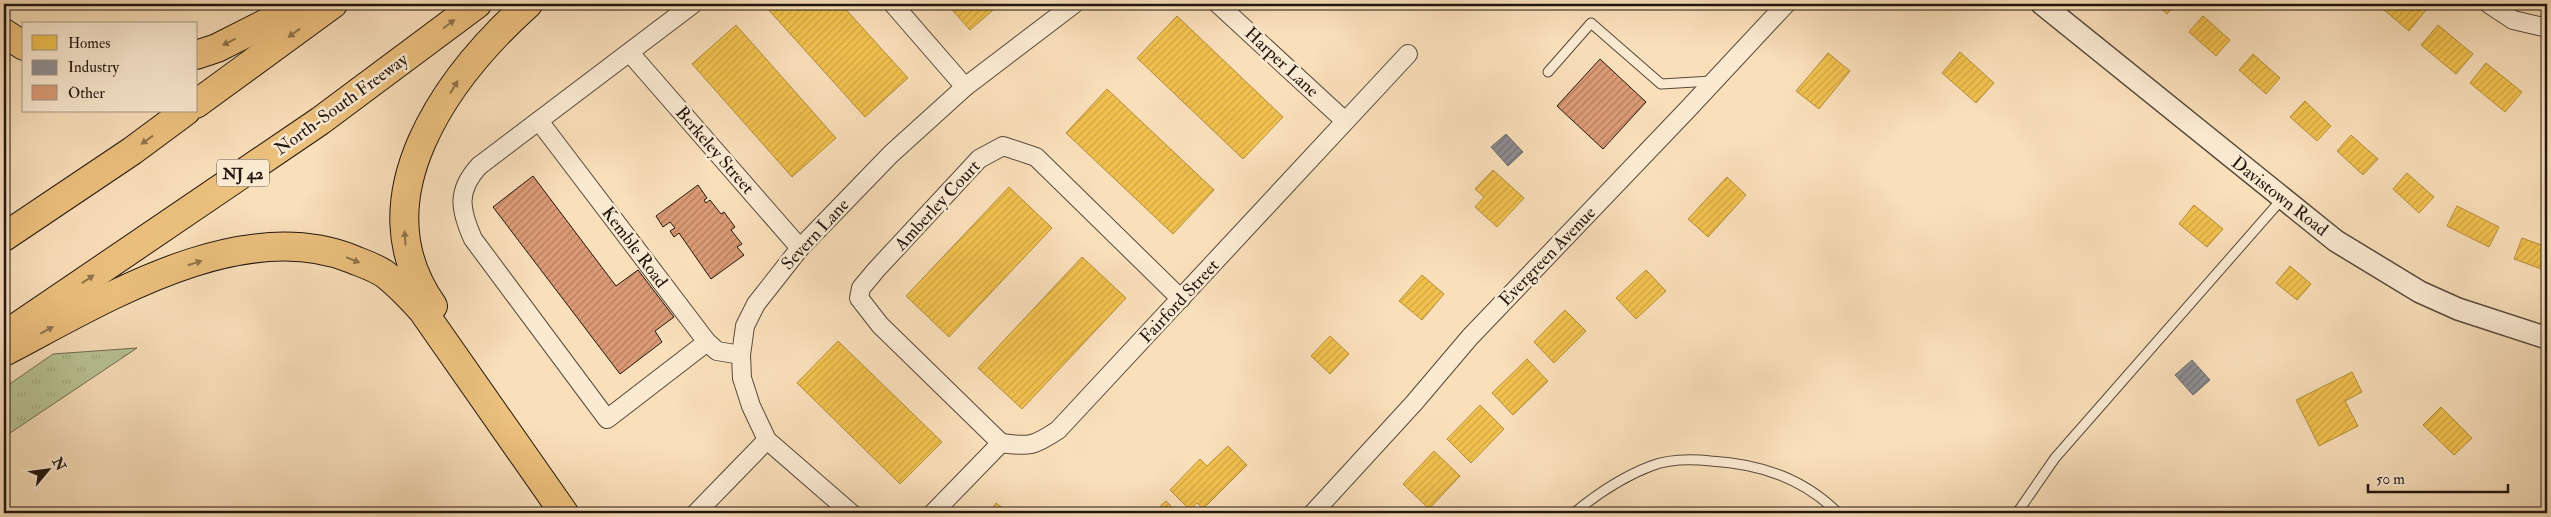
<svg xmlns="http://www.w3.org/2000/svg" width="2551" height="517" font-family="'IM FELL Double Pica',serif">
<defs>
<pattern id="grass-tufts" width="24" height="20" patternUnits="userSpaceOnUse" patternTransform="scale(1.25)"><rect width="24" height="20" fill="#b9c394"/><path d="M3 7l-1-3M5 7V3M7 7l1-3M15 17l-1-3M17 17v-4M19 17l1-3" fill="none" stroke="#9fa77e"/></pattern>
<pattern id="homes-hatch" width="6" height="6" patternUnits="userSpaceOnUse" patternTransform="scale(1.25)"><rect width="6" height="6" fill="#f2c14e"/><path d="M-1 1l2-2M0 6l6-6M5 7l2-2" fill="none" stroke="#cfa543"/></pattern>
<pattern id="industry-hatch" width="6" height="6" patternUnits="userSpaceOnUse" patternTransform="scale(1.25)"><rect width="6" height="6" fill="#8d8d92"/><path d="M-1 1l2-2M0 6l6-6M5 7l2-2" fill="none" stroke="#737276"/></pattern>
<pattern id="building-hatch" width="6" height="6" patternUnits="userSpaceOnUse" patternTransform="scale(1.25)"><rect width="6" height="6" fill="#db9a75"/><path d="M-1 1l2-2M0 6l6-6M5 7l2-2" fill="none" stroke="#b17c5e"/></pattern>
</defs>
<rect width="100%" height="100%" fill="#f9dfba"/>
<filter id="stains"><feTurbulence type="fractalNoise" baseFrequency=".004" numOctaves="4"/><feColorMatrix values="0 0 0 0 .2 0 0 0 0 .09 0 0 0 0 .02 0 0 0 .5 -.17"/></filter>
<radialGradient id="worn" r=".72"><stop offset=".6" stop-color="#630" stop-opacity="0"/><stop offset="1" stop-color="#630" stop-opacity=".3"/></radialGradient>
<!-- grass -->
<path fill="url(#grass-tufts)" stroke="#6c6c51" d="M137 348 4 437V388L53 354Z"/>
<!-- homes -->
<g fill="url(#homes-hatch)" stroke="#b38d3b">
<path d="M770 4H841L908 78 865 117 766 7Z"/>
<path d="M947 4H1000L970 30Z"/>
<path d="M2156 4H2176L2167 14Z"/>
<path d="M2377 4H2418L2426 10 2409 31Z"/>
<path d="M1177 16 1283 117 1243 159 1137 58Z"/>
<path d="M2203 16 2230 40 2216 56 2189 32Z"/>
<path d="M736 25 836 138 792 177 692 64Z"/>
<path d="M2438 25 2473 54 2456 74 2421 45Z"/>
<path d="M1960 52 1994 83 1976 103 1942 73Z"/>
<path d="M1828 53 1850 71 1819 109 1796 91Z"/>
<path d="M2253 54 2280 78 2266 94 2239 70Z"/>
<path d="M2486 63 2522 92 2505 112 2470 83Z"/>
<path d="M1107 89 1214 190 1173 234 1066 133Z"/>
<path d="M2305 101 2331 126 2317 141 2290 117Z"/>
<path d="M2351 135 2378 159 2363 175 2337 151Z"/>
<path d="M1493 170 1524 198 1497 227 1475 207 1484 197 1475 189Z"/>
<path d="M2407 173 2434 197 2419 213 2393 189Z"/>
<path d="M1727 177 1746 195 1708 237 1688 219Z"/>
<path d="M1009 187 1052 228 949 337 906 296Z"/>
<path d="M2194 205 2223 229 2207 247 2179 224Z"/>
<path d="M2457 206 2499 227 2489 247 2447 226Z"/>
<path d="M2522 238 2547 247V271L2514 259Z"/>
<path d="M1082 257 1126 298 1022 409 978 368Z"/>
<path d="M2290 266 2311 284 2297 300 2276 283Z"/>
<path d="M1646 270 1666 291 1636 319 1616 298Z"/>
<path d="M1422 275 1444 294 1422 320 1399 301Z"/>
<path d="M1565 310 1586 331 1554 363 1534 342Z"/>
<path d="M1330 336 1349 354 1330 374 1311 356Z"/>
<path d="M838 341 942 442 900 484 797 383Z"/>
<path d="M1527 359 1548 381 1513 415 1492 393Z"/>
<path d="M2352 372 2362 392 2345 401 2358 426 2319 446 2296 400Z"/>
<path d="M1480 405 1504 429 1471 463 1447 439Z"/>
<path d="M2441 407 2472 438 2454 455 2423 425Z"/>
<path d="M1228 446 1247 465 1203 509 1197 503 1190 510 1170 490 1200 459 1207 466Z"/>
<path d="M1434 451 1460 476 1429 509 1403 484Z"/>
<path d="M1166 501 1178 513H1153Z"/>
<path d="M996 503 1010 513H989Z"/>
</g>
<!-- industry -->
<g fill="url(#industry-hatch)" stroke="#6c696a">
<path d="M1506 134 1523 152 1508 166 1491 147Z"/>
<path d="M2192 360 2210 380 2193 395 2175 375Z"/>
</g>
<!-- building -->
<g fill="url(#building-hatch)" stroke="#20150e">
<path d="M1600 59 1646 102 1603 149 1557 106Z"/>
<path d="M533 176 616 286 638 270 674 317 655 331 662 342 620 374 493 207Z"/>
<path d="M698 185 707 198 704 200 706 203 710 200 721 214 724 212 735 227 731 230 742 244 737 247 744 255 711 279 679 233 674 237 670 231 675 228 670 222 663 227 656 216Z"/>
</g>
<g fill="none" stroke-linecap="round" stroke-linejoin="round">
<!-- service casing -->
<g stroke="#564839" stroke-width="11">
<g id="service">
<path d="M1548 72 1591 23 1661 84 1712 81"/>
<path d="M1574 513C1597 494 1622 477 1651 466 1669 459 1692 459 1711 461 1760 464 1803 478 1838 513"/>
<path d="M2017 513 2055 458 2282 199"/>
</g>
</g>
<!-- minor casing -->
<g stroke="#564839" stroke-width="20">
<g id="minor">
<path d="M693 4 479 166C456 191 460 210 473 239L607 419 707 342"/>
<path d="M893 4 965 87"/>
<path d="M1218 4 1345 121"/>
<path d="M2489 4 2513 20 2547 28"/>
<path d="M630 53 800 248"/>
<path d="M539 121 707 342 717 351 741 355"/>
<path d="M1001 443 880 325 859 298 861 288 876 270 979 159 1003 146 1036 157 1181 299"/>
<path d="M696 513 767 440"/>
<path d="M851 513 767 440 751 406 742 378 741 355 745 326 756 304 800 248 891 154 965 87 1074 4"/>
<path d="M933 513 1001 443C1030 447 1034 446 1058 430L1408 54"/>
<path d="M1313 513 1414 403 1470 337 1688 109 1786 4"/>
</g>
</g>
<!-- tertiary casing -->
<g stroke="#564839" stroke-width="24">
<path id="tertiary" d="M2042 4 2336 241 2420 292 2458 309 2547 338"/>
</g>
<!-- motorway casing -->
<g stroke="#20150e" stroke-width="30">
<g id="motorway">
<path d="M4 33 24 46"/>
<path d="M196 55 217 48 304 4"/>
<path d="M196 104 333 4"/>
<path d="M4 237 132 151 186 111"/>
<path d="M433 306C357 199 447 77 528 4"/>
<path d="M5 335 320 121 477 4"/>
<path d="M4 352C102 301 239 214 352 259 364 264 377 268 386 275 400 286 411 298 422 310L564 513"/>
</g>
</g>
<!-- service -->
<use href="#service" stroke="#fbead2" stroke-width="9"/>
<!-- minor -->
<use href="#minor" stroke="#fbead2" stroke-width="18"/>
<!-- tertiary -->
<use href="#tertiary" stroke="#fbead2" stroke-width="21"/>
<!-- motorway -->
<use href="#motorway" stroke="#ecc07d" stroke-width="28"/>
</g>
<!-- one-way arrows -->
<defs><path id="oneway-solid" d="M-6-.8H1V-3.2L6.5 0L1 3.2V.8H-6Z" transform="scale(1.25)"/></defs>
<g fill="#90734b">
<use href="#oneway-solid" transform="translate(449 24) rotate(-37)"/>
<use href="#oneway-solid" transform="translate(294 33) rotate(144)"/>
<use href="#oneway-solid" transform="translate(229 42) rotate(154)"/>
<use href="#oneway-solid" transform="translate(454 87) rotate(-58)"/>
<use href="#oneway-solid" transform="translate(147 140) rotate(144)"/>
<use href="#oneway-solid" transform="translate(405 238) rotate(-94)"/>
<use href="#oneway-solid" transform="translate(353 260) rotate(22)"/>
<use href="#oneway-solid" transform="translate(195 263) rotate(-17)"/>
<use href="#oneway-solid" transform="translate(88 279) rotate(-34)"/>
<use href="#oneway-solid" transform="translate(47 330) rotate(-28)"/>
</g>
<g text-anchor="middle" stroke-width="5" stroke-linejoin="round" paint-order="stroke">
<!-- shield labels -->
<rect fill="#fbead2" stroke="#625549" stroke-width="1" x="217" y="159.5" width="52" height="27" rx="4"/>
<g font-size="16" font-weight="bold" fill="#20150e">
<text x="243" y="179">NJ 42</text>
</g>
<!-- street labels -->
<g font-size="18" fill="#20150e" stroke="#fbead2">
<text transform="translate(1282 62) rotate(43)" y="6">Harper Lane</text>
<text transform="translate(341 104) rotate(-36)" y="6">North-South Freeway</text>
<text transform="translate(715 150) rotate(49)" y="6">Berkeley Street</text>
<text transform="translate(2280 196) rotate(38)" y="6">Davistown Road</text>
<text transform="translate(937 205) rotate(-47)" y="6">Amberley Court</text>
<text transform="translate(815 234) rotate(-47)" y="6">Severn Lane</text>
<text transform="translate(635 247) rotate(53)" y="6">Kemble Road</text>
<text transform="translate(1547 256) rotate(-46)" y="6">Evergreen Avenue</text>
<text transform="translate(1179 301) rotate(-47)" y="6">Fairford Street</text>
</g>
</g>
<!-- margin -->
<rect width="2551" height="517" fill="none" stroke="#f9dfba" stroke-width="20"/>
<rect x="5" y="5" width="2541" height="507" fill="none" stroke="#20150e" stroke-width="2.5"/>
<rect x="10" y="10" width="2531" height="497" fill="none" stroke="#20150e"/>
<!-- legend -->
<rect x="22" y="22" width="175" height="90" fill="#fbead2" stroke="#a39584"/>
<rect x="32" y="35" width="25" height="15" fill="#f2c14e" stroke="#a39584"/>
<text x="68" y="48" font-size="15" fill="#20150e">Homes</text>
<rect x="32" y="60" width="25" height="15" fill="#8d8d92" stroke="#a39584"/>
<text x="68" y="72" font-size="15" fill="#20150e">Industry</text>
<rect x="32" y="85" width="25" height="15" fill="#db9a75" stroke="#a39584"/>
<text x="68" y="98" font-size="15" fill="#20150e">Other</text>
<!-- north arrow -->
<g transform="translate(48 470) rotate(61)" stroke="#fbead2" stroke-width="4" paint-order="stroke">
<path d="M0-4L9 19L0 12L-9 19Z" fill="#20150e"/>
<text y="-8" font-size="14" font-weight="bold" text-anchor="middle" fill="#20150e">N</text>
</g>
<!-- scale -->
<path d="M2368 484v8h140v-8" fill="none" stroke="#20150e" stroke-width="2.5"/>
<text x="2376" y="484" font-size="15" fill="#20150e" stroke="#fbead2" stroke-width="4" paint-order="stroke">50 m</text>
<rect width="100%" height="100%" filter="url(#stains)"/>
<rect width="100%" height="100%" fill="url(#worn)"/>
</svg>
